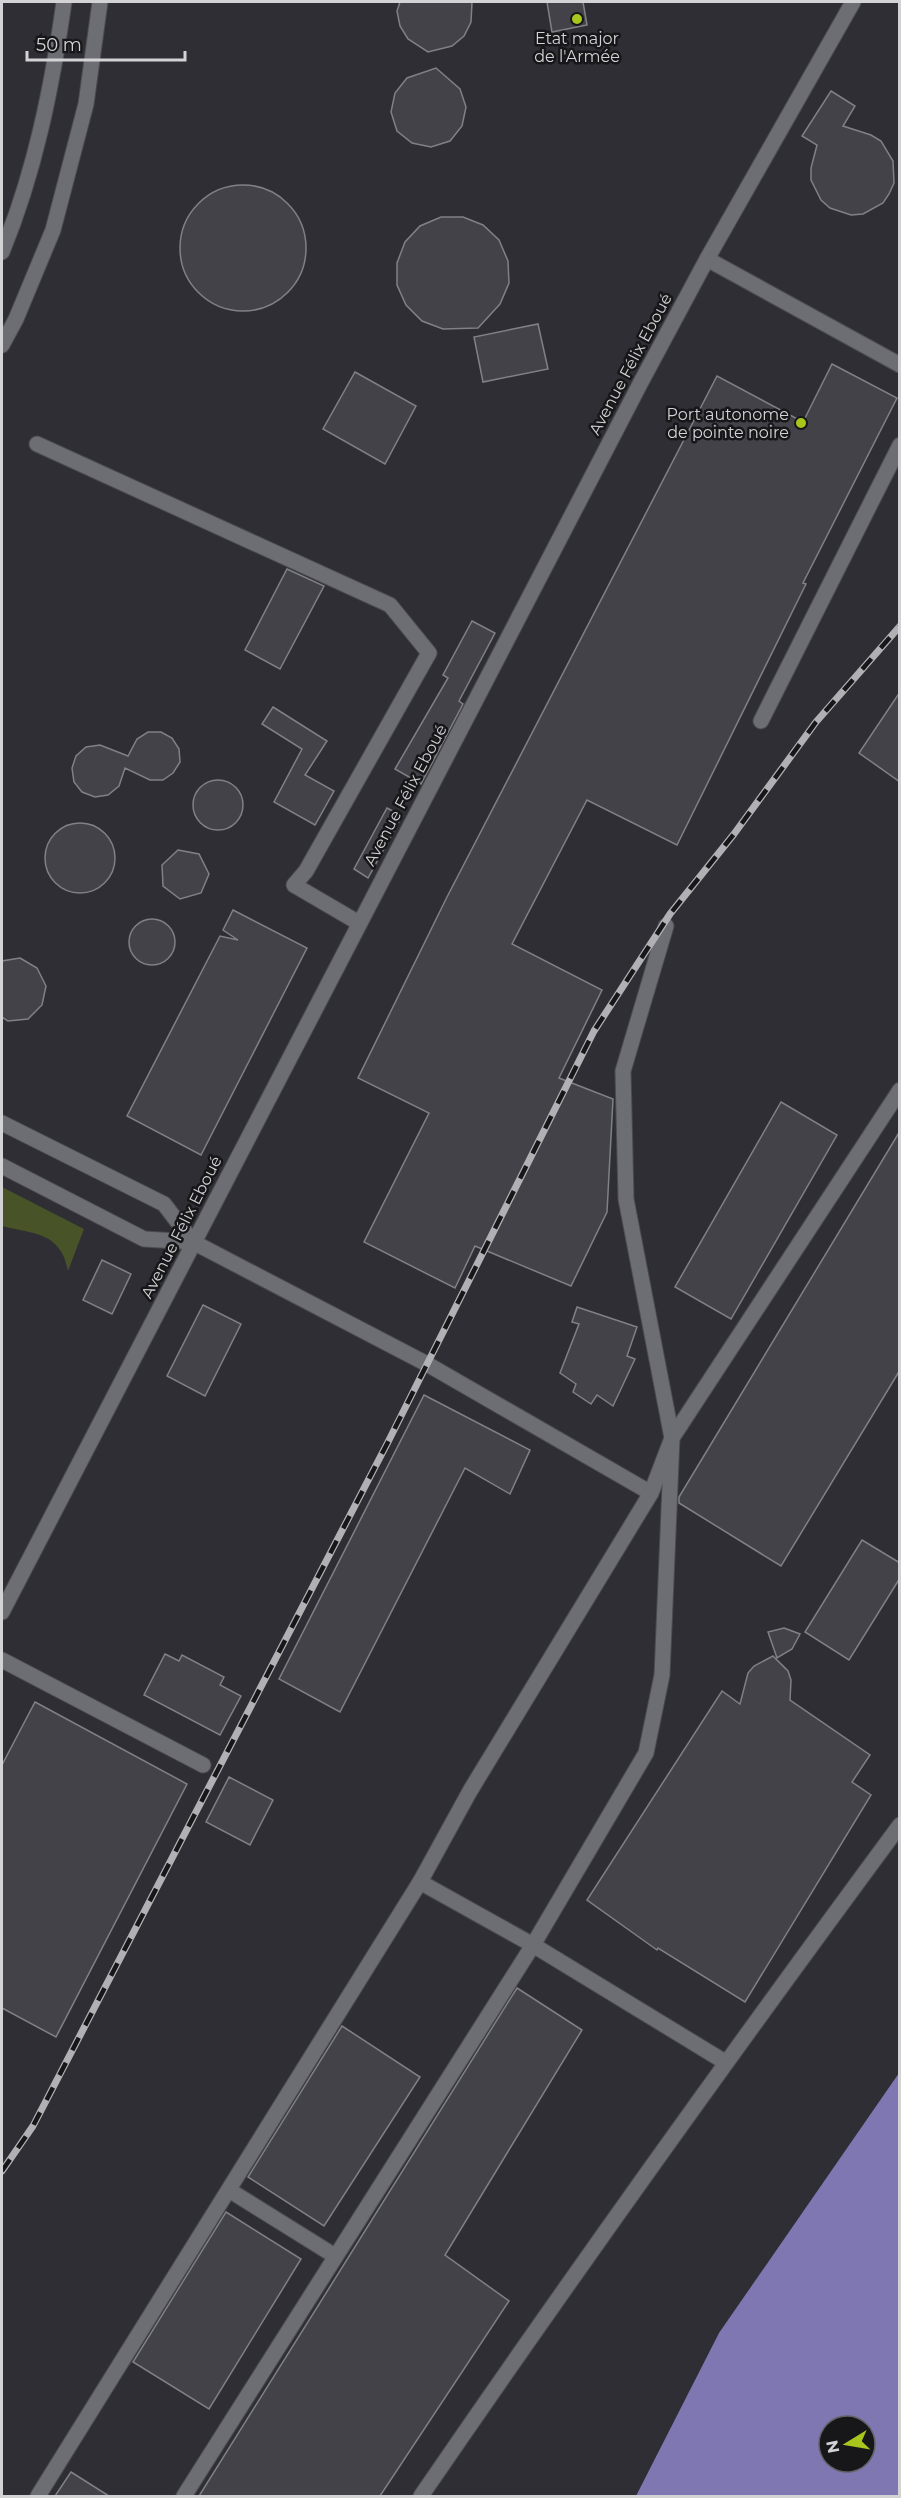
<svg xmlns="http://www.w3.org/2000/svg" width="901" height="2498" font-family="Montserrat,sans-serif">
<rect width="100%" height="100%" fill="#2e2e34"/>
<!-- green -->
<path fill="#485328" d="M2 1187 84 1229 68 1271C61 1232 34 1234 2 1226Z"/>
<!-- water -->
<path fill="#7e77b2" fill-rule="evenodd" d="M899 2073V2496H636L719 2333ZM829 2426H865V2462H829Z"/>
<!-- building -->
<g fill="#424248" stroke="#808087" stroke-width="1.5">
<path d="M400 2H472L471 22 464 36 452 46 428 52 408 39 400 26 397 11Z"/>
<path d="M547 2H583L587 25 552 32Z"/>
<path d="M436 68 460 89 466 107 462 126 450 141 431 147 412 143 397 131 391 112 395 93 407 78Z"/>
<path d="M831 91 855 106 843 126 871 135 881 141 893 161 894 183 889 194 883 203 863 214 851 215 830 208 821 200 811 180V168L817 145 802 136Z"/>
<circle cx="243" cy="248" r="63"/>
<path d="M441 217H463L483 225 499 240 508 261 509 283 500 304 478 328 443 329 422 321 406 305 397 285V263L405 242 420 226Z"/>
<path d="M538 324 548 369 483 382 474 337Z"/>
<path d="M832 364 897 398 803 583 806 584 677 845 587 800 512 944 602 990 559 1078 613 1099 607 1212 571 1286 475 1246 455 1288 364 1242 429 1113 358 1078 447 897 717 376 803 422Z"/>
<path d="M355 372 416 406 385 464 323 429Z"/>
<path d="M287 569 324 586 280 669 245 650Z"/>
<path d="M472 621 495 633 459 701 463 704 421 784 395 769 448 678 443 675Z"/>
<path d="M900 692V782L859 753Z"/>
<path d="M273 707 327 741 305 775 334 791 315 825 274 802 302 749 262 724Z"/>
<path d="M148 732H161L172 738 179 749 180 762 173 773 163 780H150L125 768 119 786 108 795 95 797 82 792 74 782 72 768 76 756 86 747 100 745 128 756 137 739Z"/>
<circle cx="218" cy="805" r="25"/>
<path d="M387 808 402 816 368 878 354 869Z"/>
<circle cx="80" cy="858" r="35"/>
<path d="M178 850 199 854 209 874 201 893 180 899 163 886 162 865Z"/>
<path d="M233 910 307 948 201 1155 127 1116 220 936 238 940 223 930Z"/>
<circle cx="152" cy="942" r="23"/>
<path d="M20 958 37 968 46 986 42 1005 28 1019 8 1021 2 1017V961Z"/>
<path d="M781 1102 837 1135 731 1319 675 1287Z"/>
<path d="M900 1131V1370L781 1566 679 1503V1497Z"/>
<path d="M102 1260 131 1274 112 1314 83 1300Z"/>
<path d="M203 1305 241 1324 205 1396 167 1376Z"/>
<path d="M577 1307 637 1327 627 1356 635 1359 613 1406 597 1395 591 1404 573 1392 576 1384 560 1373 579 1324 572 1322Z"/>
<path d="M424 1395 530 1450 510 1494 465 1468 340 1712 279 1679Z"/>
<path d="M862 1540 900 1563V1578L849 1660 805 1632Z"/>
<path d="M784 1628 800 1634 792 1649 777 1658 768 1632Z"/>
<path d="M165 1654 179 1661 182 1655 224 1677 220 1685 241 1696 220 1735 144 1695Z"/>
<path d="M773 1656 788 1671 791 1680 790 1700 870 1755 852 1782 871 1795 745 2002 658 1948 657 1950 587 1900 722 1691 740 1704 748 1673 754 1666Z"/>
<path d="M35 1702 187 1784 56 2037 2 2008V1765Z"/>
<path d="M229 1777 273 1800 250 1845 206 1822Z"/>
<path d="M517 1988 582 2030 445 2255 509 2301 380 2496H199Z"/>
<path d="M342 2026 420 2077 324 2226 248 2177Z"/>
<path d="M226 2212 301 2259 209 2409 133 2362Z"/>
<path d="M71 2472 109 2496H55Z"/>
</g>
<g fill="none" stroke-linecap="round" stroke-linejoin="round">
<!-- minor casing -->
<g stroke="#4c4b4f" stroke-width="17">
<g id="minor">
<path d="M2 252C35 172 52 87 64 2"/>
<path d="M707 259 900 365"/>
<path d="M2 345 16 319 53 230 86 104 100 2"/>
<path d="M37 444 390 605 429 653 306 871 294 885 359 923"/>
<path d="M761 721 900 445"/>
<path d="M2 1123 164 1204 193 1242"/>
<path d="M2 1166 144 1239 193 1242 427 1364 651 1493"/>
<path d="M2 1612 641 382 707 259 853 2"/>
<path d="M2 1660 203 1765"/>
<path d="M420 1882 533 1945 725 2062"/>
<path d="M229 2190 335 2256"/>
<path d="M38 2496 420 1882 470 1791 651 1493 672 1438 900 1090"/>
<path d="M184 2496 533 1945 646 1753 662 1675 672 1438 626 1199 623 1071 666 926"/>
<path d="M421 2496C576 2270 736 2047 900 1825"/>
</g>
</g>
<!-- minor -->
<use href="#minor" stroke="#6d6d74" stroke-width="15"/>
<!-- rail casing -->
<g stroke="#b1b1b5" stroke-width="7">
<path id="rail" d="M2 2171 33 2126 388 1442 594 1031 670 914 734 834 816 722 900 626"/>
</g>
<!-- rail -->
<use href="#rail" stroke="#171719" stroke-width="4.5" stroke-dasharray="14" stroke-linecap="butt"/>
</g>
<!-- markers -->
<g fill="#a8c71d" stroke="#171719" stroke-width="2">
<circle cx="577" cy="19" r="6"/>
<circle cx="801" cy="423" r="6"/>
</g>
<g text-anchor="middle" stroke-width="5" stroke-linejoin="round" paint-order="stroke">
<!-- poi labels -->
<g font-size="16" fill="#d3d3d6" stroke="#171719">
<text x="577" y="44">Etat major<tspan x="577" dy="18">de l'Armée</tspan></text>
<text x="789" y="420" text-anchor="end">Port autonome<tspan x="789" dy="18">de pointe noire</tspan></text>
</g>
<!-- street labels -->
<g font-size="16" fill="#d3d3d6" stroke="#171719">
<text transform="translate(630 364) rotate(-62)" y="6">Avenue Félix Eboué</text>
<text transform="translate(405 795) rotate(-62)" y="6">Avenue Félix Eboué</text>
<text transform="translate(181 1227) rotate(-63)" y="6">Avenue Félix Eboué</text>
</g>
</g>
<!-- border -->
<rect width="901" height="2498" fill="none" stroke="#d3d3d6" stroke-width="6"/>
<!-- north arrow -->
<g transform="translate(847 2444) rotate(259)"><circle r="28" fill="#171719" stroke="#626265" stroke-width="1.5"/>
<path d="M0-4.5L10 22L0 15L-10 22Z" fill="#a8c71d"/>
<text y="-9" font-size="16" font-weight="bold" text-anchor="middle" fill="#d3d3d6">N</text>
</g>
<!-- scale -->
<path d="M27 51v9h158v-9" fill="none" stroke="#d3d3d6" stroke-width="3"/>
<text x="36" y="51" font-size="18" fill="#d3d3d6" stroke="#171719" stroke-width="4.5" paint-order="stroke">50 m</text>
</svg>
